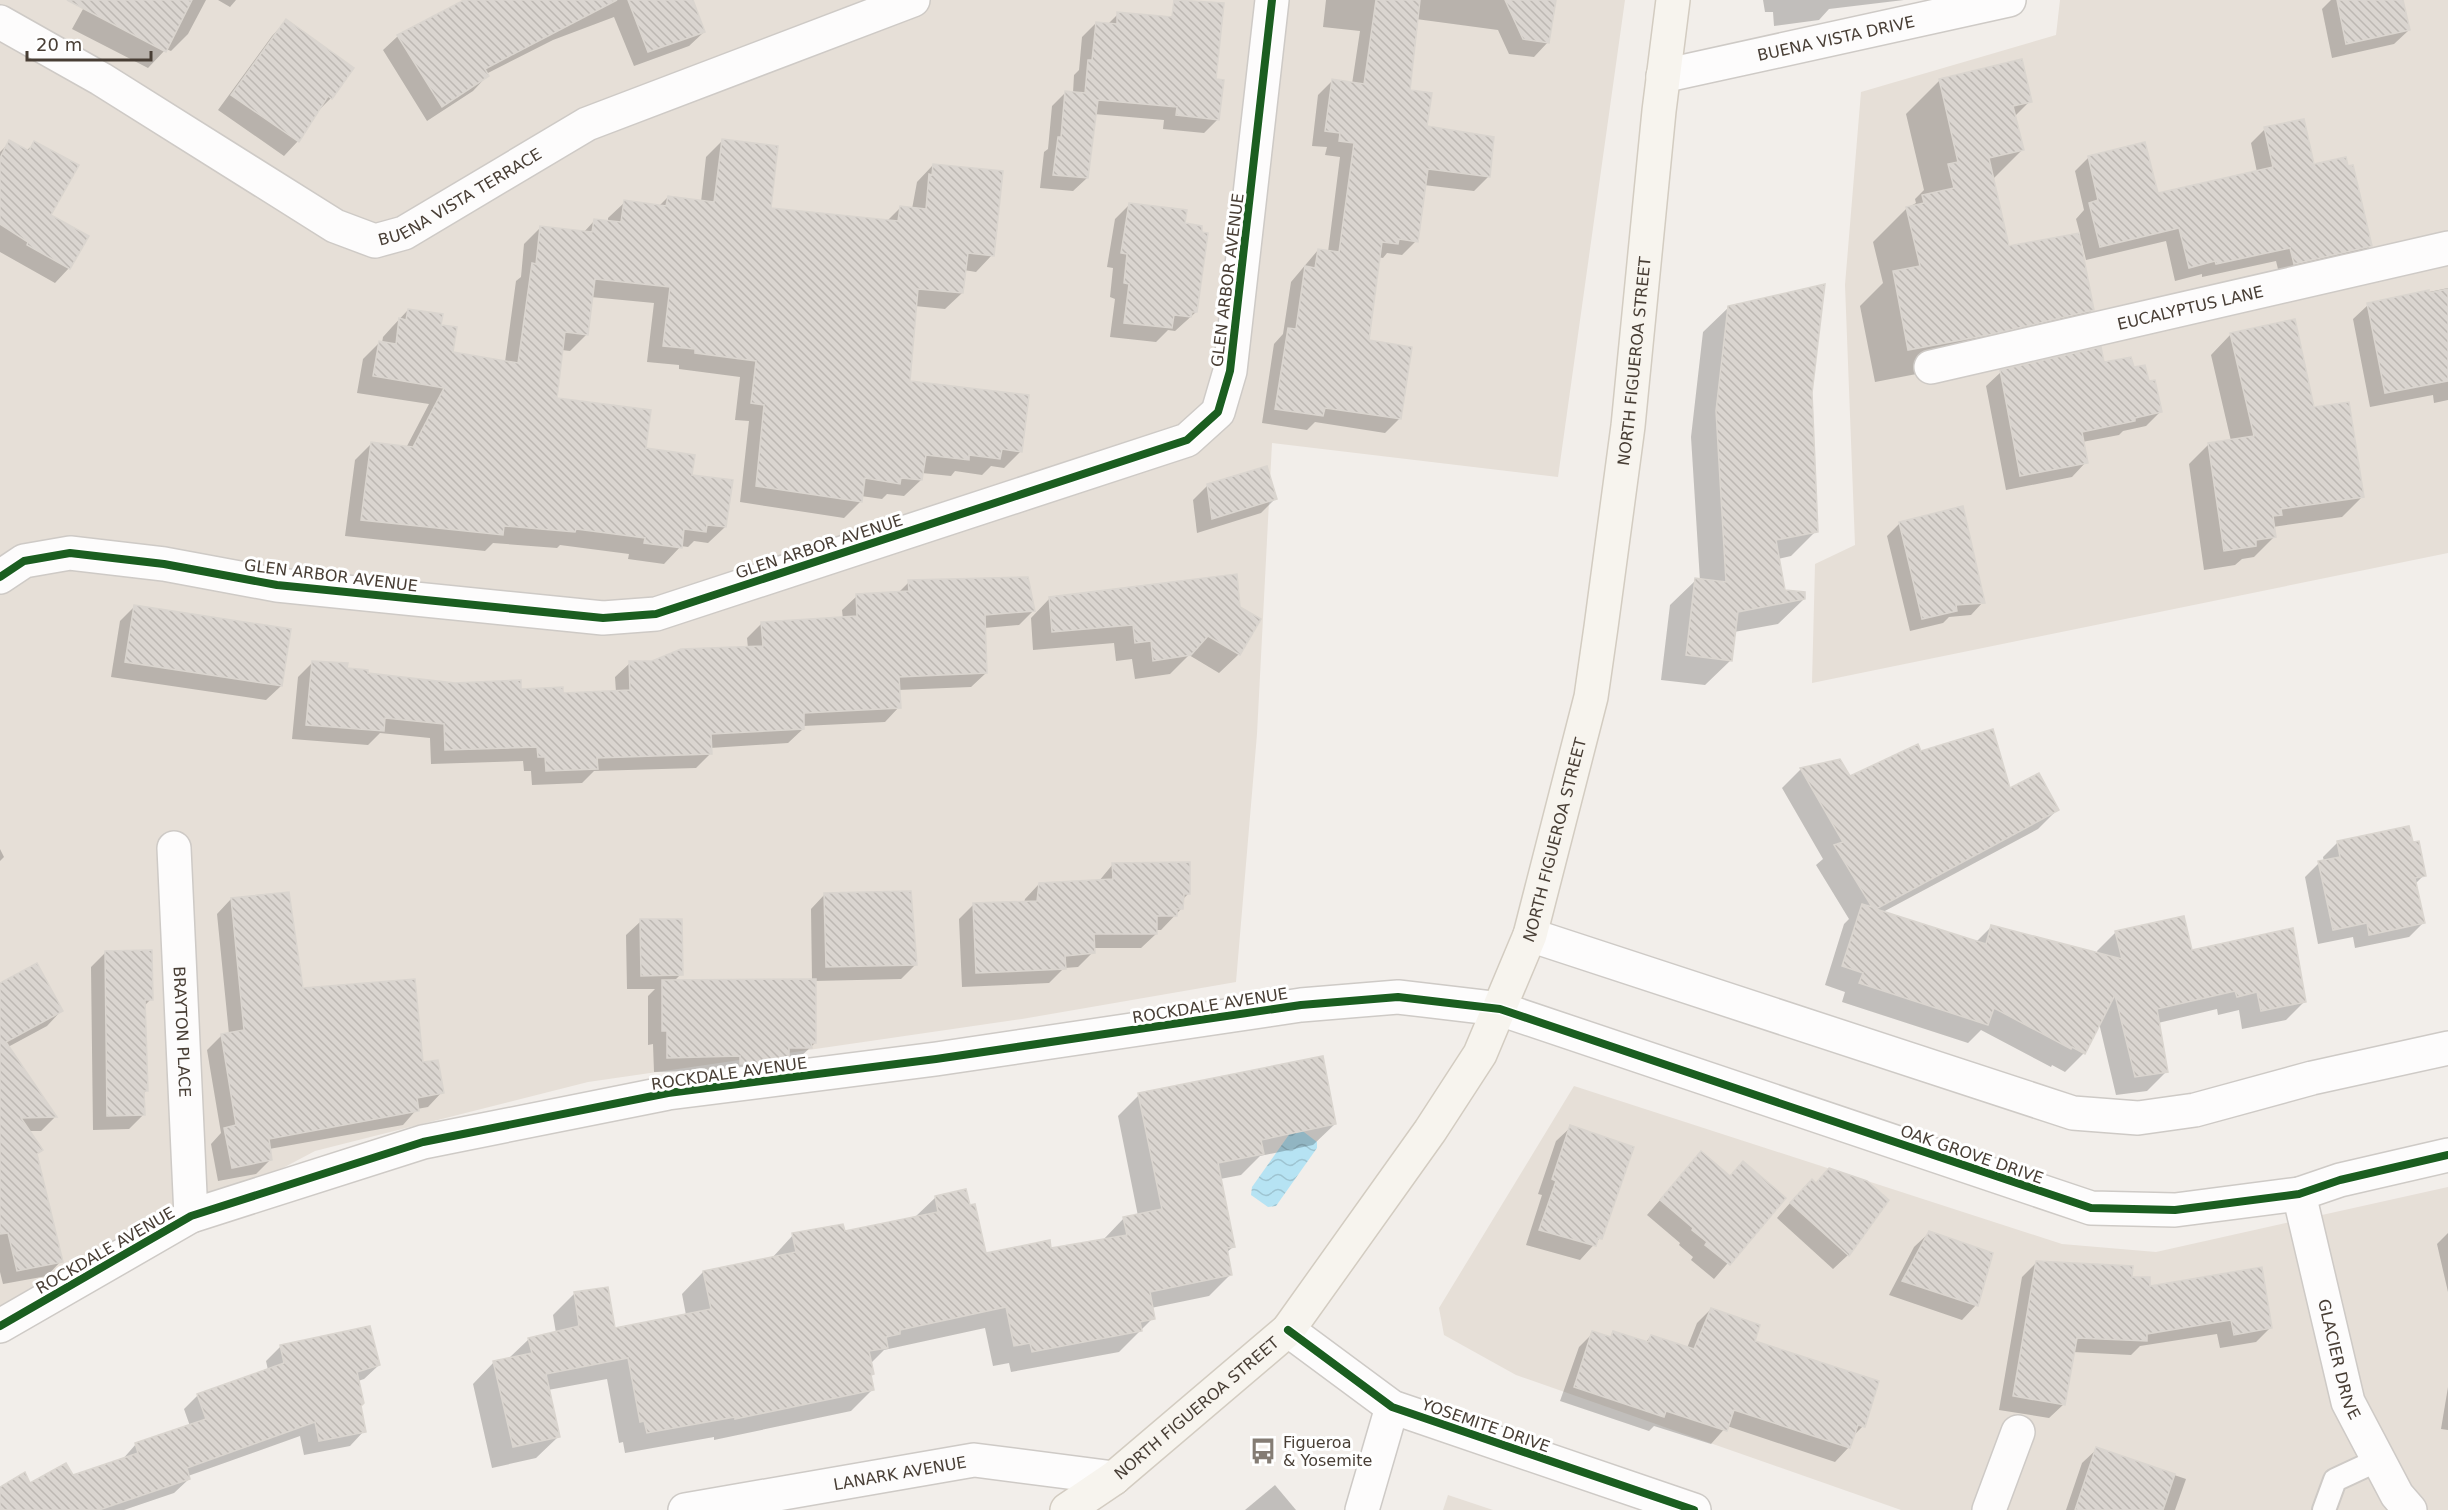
<svg xmlns="http://www.w3.org/2000/svg" width="2448" height="1510" font-family="'DejaVu Sans',sans-serif">
<defs>
<pattern id="water-waves" width="16" height="10" patternUnits="userSpaceOnUse" patternTransform="scale(1.5)"><rect width="16" height="10" fill="#b6e3f3"/><path d="M0 5q4-4 8 0t8 0" fill="none" stroke="#9ec4d1"/></pattern>
<pattern id="building-back-hatch" width="6" height="6" patternUnits="userSpaceOnUse" patternTransform="scale(1.5)"><rect width="6" height="6" fill="#dad5d0"/><path d="M-1 5l2 2M0 0l6 6M5-1l2 2" fill="none" stroke="#bdb8b3"/></pattern>
</defs>
<rect width="100%" height="100%" fill="#f2eeea"/>
<!-- residential -->
<g fill="#e6dfd7">
<path d="M0 0H1625L1558 477 1272 443 1257 734 1236 982 1022 1019 588 1082 315 1151 0 1318Z"/>
<path d="M2060 0H2448V553L1812 683 1815 564 1855 545 1845 285 1861 92 2056 35Z"/>
<path d="M1574 1086 2062 1244 2156 1252 2448 1187V1510H1901L1516 1375 1444 1335 1439 1308Z"/>
<path d="M1448 1495 1493 1510H1443Z"/>
</g>
<!-- water -->
<path fill="url(#water-waves)" d="M1293 1129H1300L1317 1142V1148L1276 1206 1268 1207 1251 1195 1252 1187Z"/>
<!-- shadow -->
<g fill="#0003">
<path d="M88 0H206L188 34 171 51 166 49 148 68 72 29Z"/>
<path d="M218 0H236L230 7Z"/>
<path d="M468 0H692L704 32 689 46 634 66 614 17 553 40 486 74 487 76 473 91 427 121 383 50 398 36Z"/>
<path d="M1326 0H1554L1548 42 1534 57 1509 54 1498 30 1416 19 1408 91 1425 127 1488 177 1474 191 1424 185 1416 241 1402 255 1387 253 1383 258 1378 257 1368 341 1400 418 1385 433 1315 422 1307 430 1262 423 1274 344 1283 334 1291 282 1318 250 1328 252 1340 157 1325 155 1327 147 1312 146 1318 95 1332 81 1352 84 1360 31 1323 27Z"/>
<path d="M1763 0H1904L1829 9 1819 20 1774 26 1773 12H1765Z"/>
<path d="M2331 0H2401L2409 30 2394 44 2332 58 2322 9Z"/>
<path d="M1118 14 1214 80 1218 119 1204 133 1163 129 1164 120 1094 114 1087 178 1073 191 1040 188 1044 152 1048 149 1052 106 1066 92 1073 93 1074 75 1079 70 1082 37 1096 23 1108 24Z"/>
<path d="M286 21 331 98 317 112 298 141 284 156 218 110 272 36Z"/>
<path d="M1940 80 2030 101 2014 117 2022 150 1992 180 2008 248 2080 234 2076 219 2084 210 2075 171 2089 157 2157 195 2257 172 2251 143 2265 129 2313 166 2370 246 2356 260 2280 277 2276 261 2202 277V274L2175 281 2166 241 2086 260 2081 239 2078 240 2092 310 2059 343 1958 366 1875 382 1860 306 1883 283 1873 242 1907 208 1916 203 1915 199 1924 190 1906 114Z"/>
<path d="M723 140 769 209 886 222 901 207 912 209 917 182 933 165 992 255 976 272 964 270 962 293 945 309 915 306 908 383 1021 451 1004 468 991 466 982 475 955 471 951 476 922 473 921 480 904 496 887 494 882 499 861 496V501L844 518 740 502 749 421 735 420 740 377 679 369V365L647 362 654 303 591 297 587 334 570 351 562 350 556 399 691 476 725 527 708 543 694 541 688 547 681 546 664 564 628 559 629 554 560 545 557 548 493 543 485 551 345 536 355 460 372 443 406 448 429 404 357 393 363 359 379 343H382L383 337 392 327 408 310 439 326 452 353 505 362 516 281 521 277 524 244 541 227 583 233 595 220 608 222V218L625 202 659 206 668 197 701 202 706 157Z"/>
<path d="M10 142 26 151 35 143 49 216 69 268 55 283 0 252V152Z"/>
<path d="M1130 204 1183 225 1196 312 1175 331 1168 330 1156 342 1110 337 1115 299 1110 297 1113 268 1107 267 1115 219Z"/>
<path d="M2448 288V400L2434 403 2433 395 2370 407 2353 319 2368 305Z"/>
<path d="M1729 307 1810 393 1816 531 1791 556 1778 559 1784 591 1804 599 1778 624 1734 632 1731 660 1705 685 1661 680 1670 605 1696 580 1700 581 1691 437 1703 332Z"/>
<path d="M2231 334 2313 409 2362 497 2342 517 2273 527 2274 537 2254 557 2242 559 2235 565 2204 570 2189 464 2209 444 2231 441 2211 355Z"/>
<path d="M2132 369 2148 383 2160 412 2146 426 2123 431 2119 435 2082 442 2086 462 2072 477 2006 490 1986 386 2001 372Z"/>
<path d="M1208 485 1275 499 1261 513 1197 533 1193 500Z"/>
<path d="M1900 523 1983 602 1971 615 1949 617 1943 623 1910 631 1887 536Z"/>
<path d="M1236 576 1239 654 1219 673 1189 655 1170 674 1135 679 1132 659 1116 661 1114 643 1033 650 1031 618 1050 598Z"/>
<path d="M909 582 1033 611 1019 625 984 628 986 673 971 687 898 690 899 707 885 722 803 726V729L788 743 710 748V754L696 768 594 771 582 783 532 785 531 771H524L523 761 431 764 430 738 380 733 368 745 292 739 298 677 312 663 367 675 561 695 616 692 615 677 630 663 652 662 748 648 747 638 762 623 843 619 842 610 857 596 898 593Z"/>
<path d="M134 607 281 686 266 700 111 677 120 621Z"/>
<path d="M1920 753 2057 810 2038 829 1883 912 1976 942 1991 927 2098 954 2097 951 2116 932 2190 951 2305 1001 2286 1020 2242 1029 2239 1010 2218 1015 2217 1009 2158 1023 2166 1072 2147 1091 2116 1095 2099 1023 2084 1053 2065 1072 2052 1065 2051 1067 1981 1030 1968 1043 1842 1002 1845 992 1825 985 1844 924 1849 919 1816 865 1823 859 1782 788 1801 769 1840 761 1850 778Z"/>
<path d="M2338 842 2412 844 2424 875 2415 884 2423 923 2409 937 2355 948 2353 937 2318 944 2305 877 2319 863 2324 862 2323 857Z"/>
<path d="M0 849 4 857 0 861Z"/>
<path d="M1113 864 1188 894 1182 900V908L1161 930H1156V934L1141 948H1093V952L1078 967 1064 968 1049 983 962 987 959 919 974 904 1024 903 1025 899 1039 884 1099 881Z"/>
<path d="M825 894 916 964 901 979 814 981 815 1043 795 1062 726 1070 654 1072 653 1044 648 1045V996L655 989H627L626 935 641 921 681 974 674 981 812 980 811 909Z"/>
<path d="M231 899 301 990 442 1092 428 1107 417 1109 403 1125 269 1149 271 1159 256 1174 218 1181 211 1144 221 1133 207 1050 222 1035 229 1034 217 914Z"/>
<path d="M105 953 151 999 144 1006 147 1090 143 1094 144 1114 129 1129 93 1130 91 967Z"/>
<path d="M0 984 61 1011 47 1026 8 1047 55 1117 41 1131H28L36 1155 61 1261 47 1276 3 1284 0 1272Z"/>
<path d="M1139 1095 1335 1124 1313 1145 1260 1156 1241 1175 1220 1179 1233 1247 1226 1253 1230 1275 1209 1296 1151 1308 1153 1318 1119 1352 1011 1372 1009 1363 993 1366 985 1328 884 1350 870 1364 872 1390 851 1411 714 1440V1437L625 1453 623 1442 619 1443 607 1379 548 1390 558 1437 536 1458 492 1468 473 1384 494 1362 508 1359 529 1339 556 1333 553 1315 574 1294 614 1330 686 1315 682 1294 703 1272 772 1258 793 1235 844 1233 914 1218 936 1197 985 1255 1050 1249 1103 1240 1124 1218 1138 1216 1118 1116Z"/>
<path d="M1571 1127 1600 1238 1580 1260 1526 1245 1542 1195 1538 1194 1556 1141Z"/>
<path d="M1701 1153 1729 1177 1784 1198 1714 1279 1691 1260 1693 1257 1679 1245 1680 1243 1647 1215Z"/>
<path d="M1829 1169 1848 1255 1833 1269 1777 1218 1797 1195 1815 1184Z"/>
<path d="M1929 1233 1991 1254 1976 1305 1962 1320 1889 1295 1914 1247Z"/>
<path d="M2448 1233V1292L2437 1244Z"/>
<path d="M2037 1262 2131 1278 2148 1288 2271 1327 2256 1342 2220 1348 2217 1334 2140 1346 2131 1355 2073 1352 2064 1404 2049 1418 1999 1410 2022 1277Z"/>
<path d="M1711 1309 1863 1426 1852 1437 1849 1447 1835 1462 1727 1426 1711 1444 1654 1426 1649 1431 1560 1401 1579 1347 1593 1333 1609 1338 1614 1333 1645 1343 1651 1336 1687 1348 1697 1323Z"/>
<path d="M281 1346 379 1365 364 1379 358 1381 364 1431 350 1446 304 1455 300 1436 188 1476 189 1479 174 1493 124 1510H0V1489L74 1480 122 1460 136 1444 190 1426 184 1409 198 1395 268 1370 266 1361Z"/>
<path d="M2448 1387V1430L2441 1429Z"/>
<path d="M2097 1449 2186 1479 2175 1510H2066L2082 1463Z"/>
<path d="M1275 1485 1296 1510H1245Z"/>
</g>
<!-- building -->
<g fill="url(#building-back-hatch)" stroke="#dad5cf" stroke-width="1.5">
<path d="M67 0H192L166 52Z"/>
<path d="M464 0H617L485 69 489 76 442 107 397 35Z"/>
<path d="M628 0H693L705 32 648 52Z"/>
<path d="M1174 0 1224 3 1216 79 1224 80 1219 120 1176 115 1177 107 1098 100 1088 178 1053 175 1058 137H1061L1065 91 1085 93 1088 60H1092L1096 22 1117 24V12L1172 17Z"/>
<path d="M1376 0H1420L1410 90 1432 93 1427 126 1494 137 1490 177 1428 169 1418 242 1399 239 1398 244 1382 242 1369 340 1412 347 1401 419 1325 408 1323 416 1275 409 1288 328 1296 329 1305 266 1315 268 1318 249 1339 252 1354 143 1339 141 1340 133 1325 131 1332 79 1364 84Z"/>
<path d="M1505 0H1556L1549 43 1523 39Z"/>
<path d="M2337 0H2403L2410 30 2346 44Z"/>
<path d="M286 19 354 68 332 99 328 96 299 142 231 95Z"/>
<path d="M2022 59 2032 102 2013 106 2024 150 1989 158 2009 246 2079 233 2094 310 1993 334 1908 350 1893 271 1920 266 1906 207 1924 203 1922 195 1954 188 1948 164 1958 162 1939 79Z"/>
<path d="M2304 119 2314 164 2346 157 2348 166 2353 165 2372 246 2294 264 2290 248 2216 264 2215 261 2189 268 2179 228 2100 247 2089 203 2098 200 2088 156 2145 142 2158 193 2273 167 2264 127Z"/>
<path d="M722 139 778 146 771 208 898 221 900 206 926 209 929 174 932 175 933 164 1003 171 994 256 968 253 963 293 918 289 910 381 1029 395 1022 452 1002 449 1000 459 969 455V460L926 455 922 480 901 478 900 484 865 478 862 502 756 486 764 405 751 403 756 361 695 353V349L663 346 670 287 595 279 588 335 565 332 557 398 651 410 646 448 695 455 692 475 733 480 726 527 707 525 706 532 684 529 682 548 644 543 645 538 576 529 575 532 504 526 503 535 361 520 371 442 413 447 444 388 373 376 379 341 396 344 399 318 406 320 408 309 443 314 441 325 457 327 453 352 518 363 532 263 536 264 540 226 592 232 594 219 621 222 624 200 666 206 668 196 714 202Z"/>
<path d="M9 140 29 151 34 141 79 165 51 215 89 236 70 269 27 245 28 242 0 224V158Z"/>
<path d="M1129 203 1187 210 1185 223 1202 226V232L1208 233 1197 312H1192L1191 317 1174 315 1172 328 1124 323 1129 284 1124 283 1127 254 1121 253Z"/>
<path d="M1825 284 1812 393 1818 532 1776 540 1785 590 1805 592V599L1738 612 1732 661 1686 655 1695 578 1726 582 1716 411 1728 306Z"/>
<path d="M2448 289V381L2385 393 2367 303 2429 290V293Z"/>
<path d="M2295 319 2314 407 2349 402 2364 497 2281 509 2282 515 2273 516 2276 537 2256 540V546L2224 551 2208 443 2254 436 2230 333Z"/>
<path d="M2101 347 2104 362 2131 357 2134 367 2145 365 2149 381 2155 380 2162 412 2135 418V421L2082 432 2088 463 2020 476 2000 370Z"/>
<path d="M1267 466 1277 499 1212 519 1207 484Z"/>
<path d="M1963 506 1985 603 1956 605 1957 611 1922 619 1899 522Z"/>
<path d="M1237 574 1240 607 1261 619 1240 655 1208 636 1191 655 1153 661 1151 641 1135 643 1133 625 1052 632 1049 597Z"/>
<path d="M1028 577 1035 611 985 615 987 673 899 677 901 708 804 713V729L711 734 712 754 597 758 598 769 546 771 545 757H538L537 747 445 750 444 724 385 718 384 731 306 725 312 661 348 663 347 668 368 670V673L455 683 521 680V689L563 687V693L630 690 629 661H652L681 649 763 646 761 622 857 616 856 594 909 591 908 580Z"/>
<path d="M134 605 291 629 282 686 125 662Z"/>
<path d="M1993 729 2010 788 2039 773 2059 810 1876 909 1986 944 1991 925 2122 959 2115 931 2184 916 2192 950 2293 928 2306 1002 2261 1011 2257 992 2237 997 2235 991 2157 1009 2168 1072 2135 1077 2115 995 2085 1054 2072 1047 2071 1049 1994 1008 1988 1025 1859 983 1863 973 1842 966 1862 904 1872 907 1834 845 1843 842 1800 768 1840 759 1850 776 1918 744 1921 751Z"/>
<path d="M2409 826 2413 842 2419 841 2426 876 2415 878 2425 923 2369 935 2367 923 2333 930 2318 861 2340 857 2337 841Z"/>
<path d="M1190 862V894H1184L1183 909H1177V916H1157V934H1094L1095 953 1065 956 1066 969 976 973 973 903 1037 901 1039 883 1113 879 1112 863Z"/>
<path d="M911 891 917 965 826 967 824 893Z"/>
<path d="M289 892 303 988 415 979 423 1062 438 1060 444 1093 417 1098 419 1111 269 1139 272 1160 232 1168 224 1128 236 1125 221 1034 244 1030 231 898Z"/>
<path d="M640 919H682L683 975 641 976Z"/>
<path d="M152 950 153 1000H145L148 1091H144L145 1115 107 1116 105 951Z"/>
<path d="M37 963 63 1011 6 1042 57 1117 21 1118 43 1150 37 1154 63 1262 17 1271 8 1233 0 1234V983Z"/>
<path d="M816 979V1043H811L812 1048H789V1058H775V1061L749 1064H740V1056L667 1058V1031H662V980Z"/>
<path d="M1323 1056 1336 1124 1261 1140 1264 1154 1218 1163 1235 1247 1227 1248 1232 1275 1150 1292 1155 1319 1140 1322 1142 1331 1032 1352 1030 1343 1014 1346 1006 1307 900 1330V1334L886 1337 888 1348 869 1351 874 1374 871 1375 874 1390 735 1419V1417L647 1433 644 1421 640 1422 628 1358 546 1374 560 1437 513 1447 493 1361 532 1353 528 1338 579 1326 574 1292 608 1287 615 1328 711 1309 703 1271 796 1252 792 1233 843 1224 845 1231 938 1212 935 1196 966 1189 970 1205 975 1204 986 1253 1050 1240 1051 1248 1127 1235 1123 1217 1162 1209 1138 1093Z"/>
<path d="M1570 1125 1634 1147 1602 1239 1598 1238 1596 1246 1539 1230 1556 1181 1552 1179Z"/>
<path d="M1701 1151 1730 1176 1743 1161 1786 1198 1730 1265 1705 1245 1707 1242 1692 1230 1693 1228 1660 1200Z"/>
<path d="M1829 1168 1867 1181 1889 1200 1849 1256 1790 1203 1812 1179 1816 1183Z"/>
<path d="M1929 1231 1993 1253 1978 1306 1902 1281Z"/>
<path d="M2036 1261 2133 1266 2132 1277H2150V1286L2262 1267 2272 1328 2234 1335 2231 1320 2147 1334V1341L2077 1338 2065 1405 2013 1396Z"/>
<path d="M1711 1308 1760 1325 1755 1341 1879 1381 1865 1427 1858 1425 1850 1448 1734 1410 1727 1431 1666 1411 1664 1417 1574 1387 1592 1331 1611 1337 1613 1331 1648 1342 1651 1335 1694 1349Z"/>
<path d="M370 1326 380 1365 357 1372 364 1403 361 1406 366 1432 319 1441 315 1422 187 1468 190 1479 99 1510H0V1487L25 1472 30 1483 66 1463 73 1475 138 1453 135 1443 206 1419 197 1394 284 1363 280 1345Z"/>
<path d="M2096 1447 2175 1474 2163 1510H2075Z"/>
</g>
<g fill="none" stroke-linecap="round" stroke-linejoin="round">
<!-- service casing -->
<g stroke="#cecac6" stroke-width="26">
<path id="service" d="M2324 1510 2335 1480 2378 1460"/>
</g>
<!-- minor casing -->
<g stroke="#cecac6" stroke-width="36">
<g id="minor">
<path id="s1" d="M0 22 101 79 335 226 375 241 404 233 587 124 913 0"/>
<path id="s2" d="M1663 76 2009 0"/>
<path id="s3" d="M1931 367 2448 248"/>
<path d="M0 577 24 561 70 553 164 564 277 585 603 618 656 614 1187 440 1218 412 1230 371 1272 0"/>
<path id="s4" d="M174 848 191 1216"/>
<path d="M1530 935 2073 1113 2138 1118 2195 1110 2312 1078 2448 1048"/>
<path id="s5" d="M2299 1194 2348 1402 2397 1495 2410 1510"/>
<path d="M0 1326 191 1216 423 1142 668 1093 936 1059 1301 1005 1398 997 1500 1009 2091 1208 2175 1210 2299 1194 2340 1180 2448 1155"/>
<path id="s6" d="M685 1510 974 1460 1114 1478"/>
<path d="M1362 1510 1392 1407"/>
<path d="M1989 1510 2018 1432"/>
</g>
</g>
<!-- tertiary casing -->
<g stroke="#cecac6" stroke-width="36">
<path id="tertiary" d="M1288 1330 1392 1407 1694 1510"/>
</g>
<!-- secondary casing -->
<g stroke="#d3ccc1" stroke-width="36">
<g id="secondary">
<path id="s7" d="M1067 1510 1114 1478 1288 1330 1430 1131 1480 1054 1530 935 1591 697 1601 627 1628 426 1659 111 1673 0"/>
</g>
</g>
<!-- service -->
<use href="#service" stroke="#fdfcfc" stroke-width="22"/>
<!-- minor -->
<use href="#minor" stroke="#fdfcfc" stroke-width="33"/>
<!-- tertiary -->
<use href="#tertiary" stroke="#fdfcfc" stroke-width="33"/>
<!-- secondary -->
<use href="#secondary" stroke="#f7f4ee" stroke-width="33"/>
<!-- cycleway casing -->
<g stroke="#fff" stroke-width="11">
<g id="cycleway">
<path d="M0 577 24 561 70 553 164 564 277 585 603 618 656 614 1187 440 1218 412 1230 371 1272 0"/>
<path d="M0 1326 191 1216 423 1142 668 1093 936 1059 1301 1005 1398 997 1500 1009 2091 1208 2175 1210 2299 1194 2340 1180 2448 1155"/>
<path d="M1288 1330 1392 1407 1694 1510"/>
</g>
</g>
<!-- cycleway -->
<use href="#cycleway" stroke="#1b5e20" stroke-width="8"/>
</g>
<!-- icons -->
<defs>
<g id="bus-bare" transform="scale(2.07)"><path d="M-5-6H5V4H4V6H2V4H-2V6H-4V4H-5ZM-3.5-4V0h7V-4ZM-3.5 1.2v1.5H-2V1.2ZM2 1.2v1.5H3.5V1.2Z" fill="#847c74" stroke="#fff" stroke-width="2.5" paint-order="stroke"/></g>
</defs>
<g fill-rule="evenodd">
<use href="#bus-bare" x="1263" y="1451"/>
</g>
<g text-anchor="middle" stroke-width="6" stroke-linejoin="round" paint-order="stroke">
<!-- street labels -->
<g font-size="16" fill="#483e35" stroke="#fff">
<text dy="6" stroke="none"><textPath href="#s2" startOffset="177">BUENA VISTA DRIVE</textPath></text>
<text dy="6" stroke="none"><textPath href="#s1" startOffset="531">BUENA VISTA TERRACE</textPath></text>
<text transform="translate(1227 280) rotate(-83)" y="6">GLEN ARBOR AVENUE</text>
<text dy="6" stroke="none"><textPath href="#s3" startOffset="266">EUCALYPTUS LANE</textPath></text>
<text dy="6" stroke="none"><textPath href="#s7" startOffset="1335">NORTH FIGUEROA STREET</textPath></text>
<text transform="translate(819 546) rotate(-18)" y="6">GLEN ARBOR AVENUE</text>
<text transform="translate(331 575) rotate(7)" y="6">GLEN ARBOR AVENUE</text>
<text dy="6" stroke="none"><textPath href="#s7" startOffset="849">NORTH FIGUEROA STREET</textPath></text>
<text transform="translate(1210 1005) rotate(-9)" y="6">ROCKDALE AVENUE</text>
<text dy="6" stroke="none"><textPath href="#s4" startOffset="184">BRAYTON PLACE</textPath></text>
<text transform="translate(729 1073) rotate(-8)" y="6">ROCKDALE AVENUE</text>
<text transform="translate(1972 1154) rotate(19)" y="6">OAK GROVE DRIVE</text>
<text transform="translate(105 1250) rotate(-30)" y="6">ROCKDALE AVENUE</text>
<text dy="6" stroke="none"><textPath href="#s5" startOffset="170">GLACIER DRIVE</textPath></text>
<text dy="6" stroke="none"><textPath href="#s7" startOffset="165">NORTH FIGUEROA STREET</textPath></text>
<text transform="translate(1486 1425) rotate(19)" y="6">YOSEMITE DRIVE</text>
<text dy="6" stroke="none"><textPath href="#s6" startOffset="218">LANARK AVENUE</textPath></text>
</g>
<!-- poi labels -->
<g font-size="16" fill="#483e35" stroke="#fff" text-anchor="start">
<text x="1283" y="1448">Figueroa<tspan x="1283" dy="18">&amp; Yosemite</tspan></text>
</g>
</g>
<!-- scale -->
<path d="M27 51v9h124v-9" fill="none" stroke="#483e35" stroke-width="3"/>
<text x="36" y="51" font-size="18" fill="#483e35" stroke="#ffffff" stroke-width="4.5" paint-order="stroke">20 m</text>
</svg>
